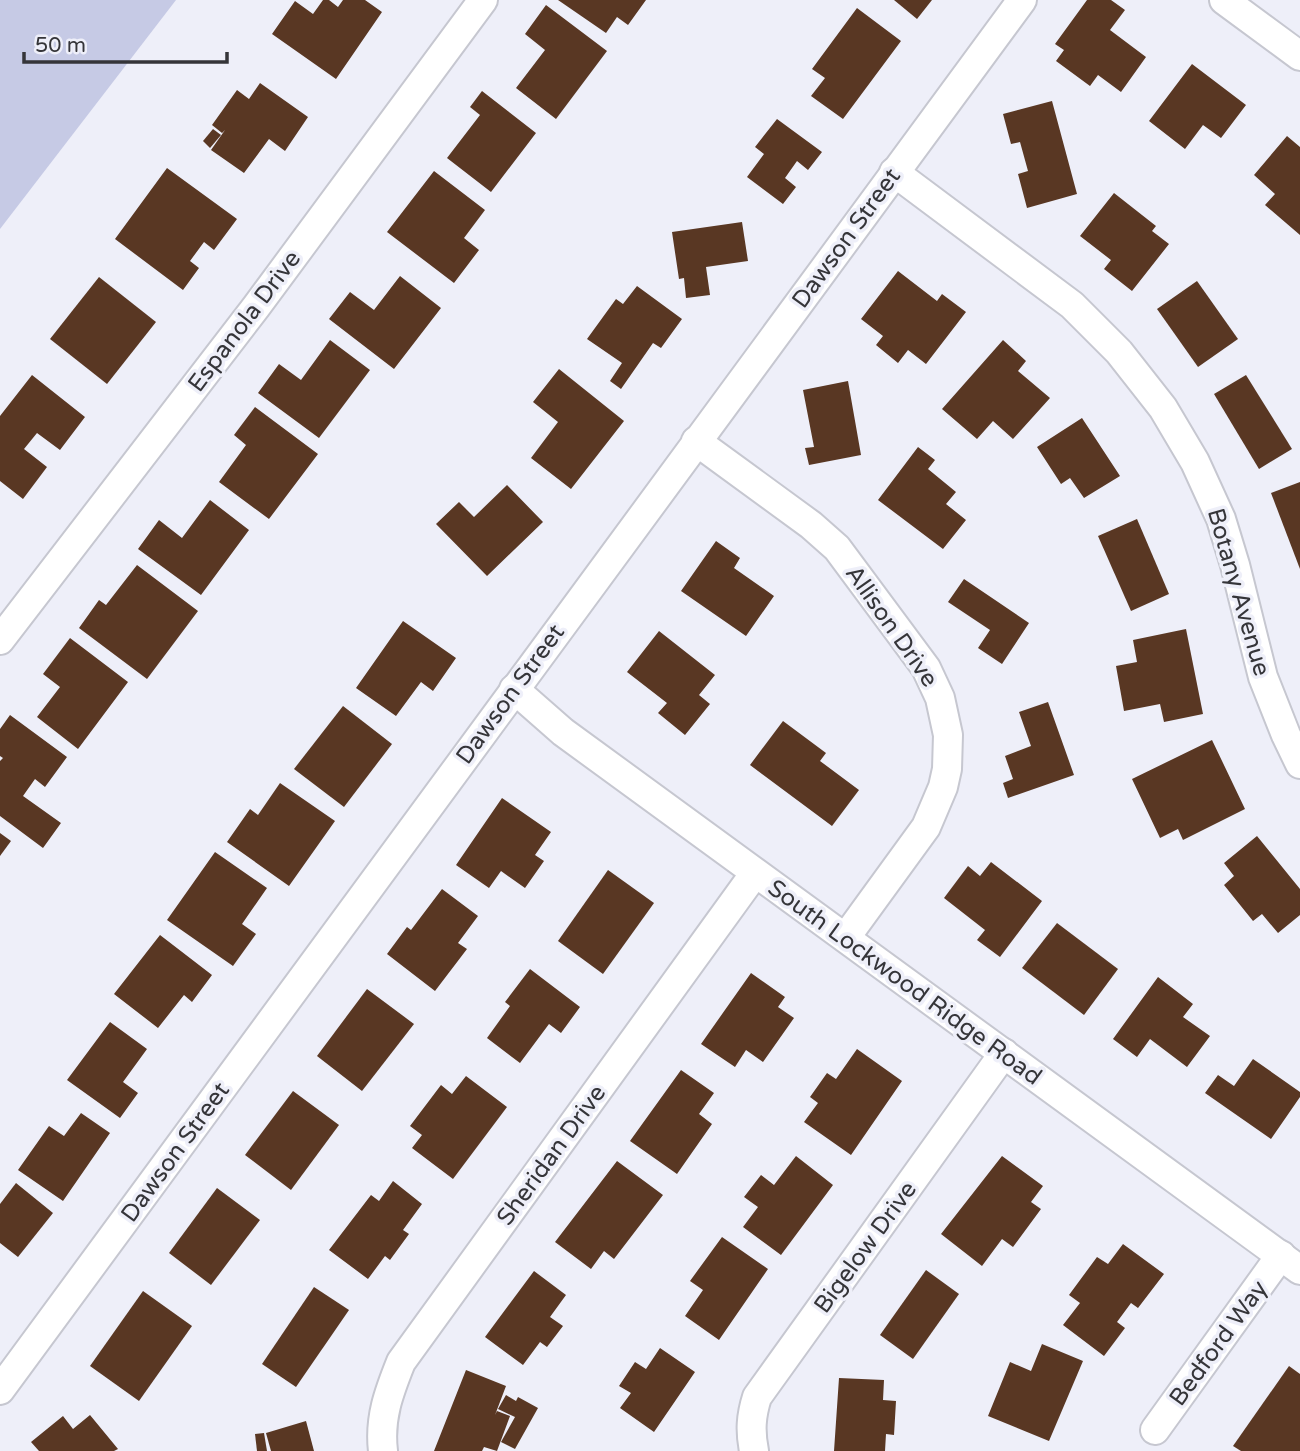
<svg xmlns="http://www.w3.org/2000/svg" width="1300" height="1451" font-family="'Varela Round',sans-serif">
<rect width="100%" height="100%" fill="#eeeff9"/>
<!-- green -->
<path fill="#c6cae5" d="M0 0H176L0 229Z"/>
<!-- building -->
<g fill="#593723">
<path d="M323 0H329L338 7 343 0H365L382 12 336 79 272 34 295 1 313 14Z"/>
<path d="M558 0H646L628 25 617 17 606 33Z"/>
<path d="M894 0H932L917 19Z"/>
<path d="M1087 0H1111L1125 10 1110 30 1146 57 1121 92 1098 75 1090 86 1056 61 1064 50 1055 44Z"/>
<path d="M546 5 607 51 556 119 516 88 545 50 525 34Z"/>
<path d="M857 8 901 41 843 119 811 96 825 78 812 69Z"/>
<path d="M1192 64 1246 105 1221 138 1203 125 1185 149 1149 121Z"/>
<path d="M260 83 308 117 285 151 269 139 244 173 211 150 225 130 222 133 212 125 237 90 249 99Z"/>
<path d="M482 91 536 133 491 192 447 158 480 115 470 107Z"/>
<path d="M1052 101 1077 194 1027 208 1018 174 1028 171 1020 142 1011 144 1003 114Z"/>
<path d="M777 119 822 152 808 170 797 161 785 178 796 187 783 204 747 177 764 154 755 147Z"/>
<path d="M213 129 221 135 210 148 203 141Z"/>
<path d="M1287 136 1300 147V235L1265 205 1275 194 1254 175Z"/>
<path d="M167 168 237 219 214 250 204 242 190 261 199 268 183 290 115 239Z"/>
<path d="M434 171 485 210 464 238 479 250 454 283 387 232Z"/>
<path d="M1114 193 1156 226 1152 231 1169 244 1132 291 1104 269 1111 260 1080 236Z"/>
<path d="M742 222 748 261 706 267 710 295 686 298 684 278 679 279 672 232Z"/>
<path d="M898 271 937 301 942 294 966 312 926 364 908 350 898 363 876 345 883 336 861 319Z"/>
<path d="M400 276 441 308 394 369 329 319 350 292 374 310Z"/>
<path d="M99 277 156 322 107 384 50 339Z"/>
<path d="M1197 281 1238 339 1198 367 1157 309Z"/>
<path d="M637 286 682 319 661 348 653 343 621 389 610 381 622 363 587 339 616 299 623 304Z"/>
<path d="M330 340 370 370 319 438 258 393 279 364 301 380Z"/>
<path d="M1003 340 1026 361 1018 371 1050 398 1013 439 993 421 977 439 942 409Z"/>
<path d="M559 369 624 421 571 489 531 458 558 422 533 402Z"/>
<path d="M32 375 85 417 60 450 37 433 24 449 47 467 23 499 0 481V416Z"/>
<path d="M1246 375 1292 449 1259 469 1214 394Z"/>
<path d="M848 381 861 455 809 465 805 448 814 447 803 390Z"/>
<path d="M255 407 318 454 269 519 219 482 246 445 234 435Z"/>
<path d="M1082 418 1120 476 1084 498 1070 478 1061 484 1037 447Z"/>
<path d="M918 447 935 460 928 469 956 492 946 504 966 520 943 549 878 500Z"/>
<path d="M1300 482V569L1271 493Z"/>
<path d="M507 485 543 522 487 576 436 524 459 502 474 517Z"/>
<path d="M210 500 249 530 201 595 138 549 159 520 182 538Z"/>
<path d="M1137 519 1169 594 1131 611 1098 536Z"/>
<path d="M716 541 740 558 734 568 774 596 746 636 681 591Z"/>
<path d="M137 565 198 611 147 679 79 628 99 600 106 605Z"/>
<path d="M964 579 1029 623 1002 664 978 648 990 630 948 602Z"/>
<path d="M403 621 456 658 433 691 421 682 396 716 356 688Z"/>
<path d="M1186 629 1203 714 1164 722 1160 704 1124 711 1116 666 1137 662 1133 640Z"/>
<path d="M659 631 715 675 699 695 710 704 685 735 658 713 667 703 627 672Z"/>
<path d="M70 638 128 682 78 749 37 717 60 687 43 674Z"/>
<path d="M1048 702 1074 775 1008 798 1003 783 1013 779 1005 756 1031 746 1019 712Z"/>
<path d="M343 706 392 744 344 807 294 769Z"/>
<path d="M10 715 67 757 45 787 35 779 23 796 61 823 43 848 0 816V761L3 758 0 756V729Z"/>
<path d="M783 721 826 753 820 761 859 790 832 826 750 765Z"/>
<path d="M1212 740 1245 809 1183 840 1178 829 1160 838 1132 779Z"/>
<path d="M280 783 335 821 289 886 227 842 250 809 258 815Z"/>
<path d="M502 798 551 832 535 855 544 861 525 888 501 871 489 888 456 865Z"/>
<path d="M0 833 11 841 0 856Z"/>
<path d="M1257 836 1300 889V915L1278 933 1262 914 1253 921 1224 885 1234 876 1224 863Z"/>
<path d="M215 852 267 888 242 924 256 934 233 966 167 920Z"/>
<path d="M991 862 1042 901 1000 957 977 940 985 930 944 898 968 866 980 876Z"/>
<path d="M608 870 654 903 603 974 558 941Z"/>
<path d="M442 889 478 916 458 943 467 949 435 991 387 954 407 927 411 930Z"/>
<path d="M1057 923 1118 969 1084 1015 1022 968Z"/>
<path d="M160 935 212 975 192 1002 184 995 158 1028 114 994Z"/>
<path d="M530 969 580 1007 561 1033 549 1024 520 1063 487 1038 510 1006 505 1002Z"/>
<path d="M751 973 785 997 778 1007 794 1018 763 1062 746 1050 735 1067 701 1044Z"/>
<path d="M1158 977 1193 1004 1183 1017 1210 1036 1187 1067 1150 1039 1137 1057 1113 1039Z"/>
<path d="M367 989 414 1024 362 1091 317 1056Z"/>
<path d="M110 1022 147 1049 123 1082 138 1093 120 1118 67 1080Z"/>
<path d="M857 1049 902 1081 851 1155 804 1122 818 1103 810 1097 827 1073 836 1079Z"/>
<path d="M1253 1059 1300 1092V1097L1271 1139 1205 1093 1218 1075 1234 1086Z"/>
<path d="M681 1070 714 1093 699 1114 712 1124 677 1174 630 1141Z"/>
<path d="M466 1076 507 1107 453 1179 412 1148 422 1135 410 1126 441 1085 452 1094Z"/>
<path d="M293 1091 339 1125 291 1190 245 1155Z"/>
<path d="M81 1113 110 1133 63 1201 18 1170 49 1126 64 1136Z"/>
<path d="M796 1156 833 1185 781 1255 743 1227 758 1207 744 1197 761 1175 774 1185Z"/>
<path d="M1002 1156 1043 1186 1031 1202 1041 1209 1013 1247 1002 1239 982 1266 941 1234Z"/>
<path d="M617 1161 663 1195 614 1259 604 1251 591 1269 555 1242Z"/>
<path d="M393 1181 422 1204 403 1230 409 1234 390 1260 385 1256 368 1279 329 1250 371 1195 379 1201Z"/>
<path d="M16 1183 53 1213 18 1257 0 1243V1204Z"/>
<path d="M217 1188 260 1220 211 1285 169 1253Z"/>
<path d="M722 1237 768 1269 719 1340 685 1316 703 1290 690 1281Z"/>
<path d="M1123 1244 1164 1274 1138 1308 1131 1303 1117 1322 1125 1328 1104 1356 1063 1325 1080 1303 1069 1295 1097 1257 1108 1264Z"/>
<path d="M926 1270 959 1294 913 1359 880 1335Z"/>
<path d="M534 1271 566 1295 550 1317 563 1326 547 1347 540 1342 523 1365 485 1337Z"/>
<path d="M314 1287 349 1310 296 1387 262 1364Z"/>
<path d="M143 1291 192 1326 139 1401 90 1366Z"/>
<path d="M1042 1344 1083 1361 1049 1441 988 1416 1010 1362 1031 1371Z"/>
<path d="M660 1348 695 1372 654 1432 620 1408 631 1393 619 1386 635 1362 646 1369Z"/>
<path d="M1289 1366 1300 1374V1451H1241L1233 1446Z"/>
<path d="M466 1370 506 1386 495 1415 497 1411 510 1416 497 1451 484 1447 482 1451H434Z"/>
<path d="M839 1378 884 1380 883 1400 896 1401 894 1435 886 1434 885 1451H834Z"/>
<path d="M506 1395 516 1401 518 1397 538 1408 515 1449 501 1442 515 1417 498 1409Z"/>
<path d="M90 1415 118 1449 114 1451H39L31 1442 63 1416 73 1429Z"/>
<path d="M306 1421 314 1451H271L266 1433Z"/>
<path d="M264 1433 267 1451H257L255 1434Z"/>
</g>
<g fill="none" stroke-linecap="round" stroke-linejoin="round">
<!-- minor casing -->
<g stroke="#c6c7d0" stroke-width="32">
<g id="minor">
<path d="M1224 0 1300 56"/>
<path d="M894 172 1072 305 1119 352 1163 408 1195 462 1221 519 1235 565 1263 677 1286 735 1300 764"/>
<path d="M696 441 811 525 837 548 926 668 940 698 948 735 947 769 943 787 926 827 846 937"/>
<path d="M0 640 256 307 483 0"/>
<path d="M514 689 563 732 1300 1270"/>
<path d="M0 1390 1022 0"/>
<path d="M1155 1430 1281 1255"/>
<path d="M383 1451C379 1418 389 1392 401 1362L755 873"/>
<path d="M754 1451C750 1431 751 1416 757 1397L1004 1053"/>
</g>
</g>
<!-- minor -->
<use href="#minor" stroke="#fff" stroke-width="28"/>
</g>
<g text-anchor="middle" stroke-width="7" stroke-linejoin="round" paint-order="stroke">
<!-- street labels -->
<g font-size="24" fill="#353539" stroke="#eeeff9">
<text transform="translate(846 238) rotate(-54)" y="8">Dawson Street</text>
<text transform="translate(244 321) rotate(-53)" y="8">Espanola Drive</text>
<text transform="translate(1239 592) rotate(74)" y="8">Botany Avenue</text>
<text transform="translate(892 626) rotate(55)" y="8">Allison Drive</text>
<text transform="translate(510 694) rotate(-54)" y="8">Dawson Street</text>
<text transform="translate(905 982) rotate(36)" y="8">South Lockwood Ridge Road</text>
<text transform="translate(175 1152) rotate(-54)" y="8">Dawson Street</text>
<text transform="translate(551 1155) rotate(-54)" y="8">Sheridan Drive</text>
<text transform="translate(865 1247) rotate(-54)" y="8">Bigelow Drive</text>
<text transform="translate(1218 1343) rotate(-54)" y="8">Bedford Way</text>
</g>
</g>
<!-- scale -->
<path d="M24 52v10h203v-10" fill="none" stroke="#353539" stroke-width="3.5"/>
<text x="35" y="52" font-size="21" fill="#353539" stroke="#eeeff9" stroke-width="5" paint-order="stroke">50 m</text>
</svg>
